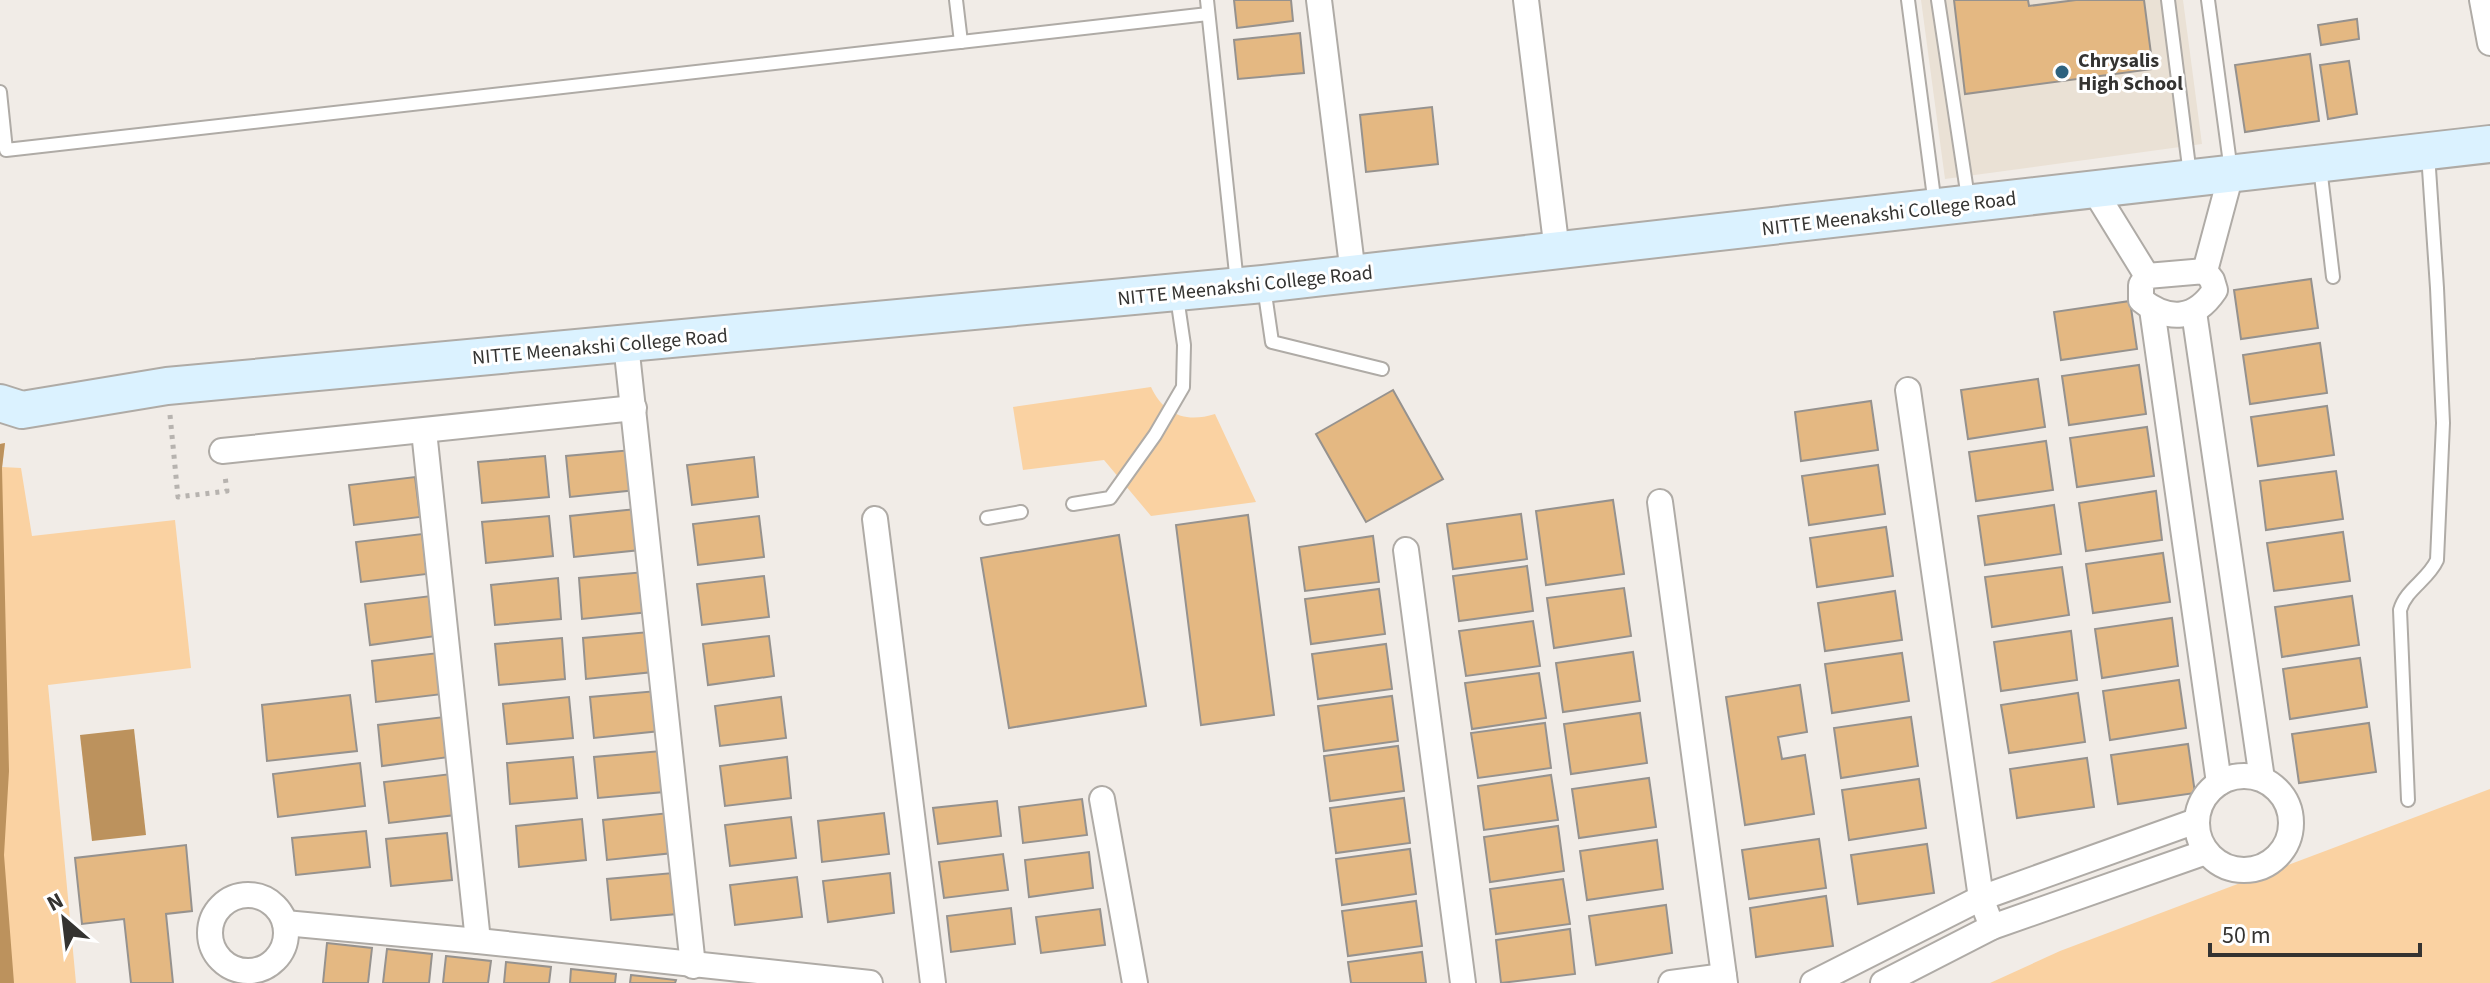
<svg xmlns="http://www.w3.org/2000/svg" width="2490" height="983" font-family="'Source Sans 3',sans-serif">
<rect width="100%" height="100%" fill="#f1ece7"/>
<!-- built -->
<path fill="#eae1d5" d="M1921 0H2183L2202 144 1945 179Z"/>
<!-- green -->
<g fill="#fad2a2">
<path d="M1151 387C1164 415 1186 423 1215 414L1256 502 1151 516 1104 460 1023 470 1013 407Z"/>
<path d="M5 443 2 467 21 468 32 536 175 520 191 668 48 685 76 983H0V444Z"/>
<path d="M2490 789V983H1990L2060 951Z"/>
</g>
<!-- water -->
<g fill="#bc925d">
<path d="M5 443 2 468 9 771 4 855 14 983H0V444Z"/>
<path d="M134 729 146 835 92 841 80 735Z"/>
</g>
<!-- building -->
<g fill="#e4b882" stroke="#96928e" stroke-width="2">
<path d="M1234 0H1291L1293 21 1237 28Z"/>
<path d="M1954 0H2028L2029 6 2076 0H2144L2153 69 1965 94Z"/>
<path d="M2357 19 2359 39 2321 45 2318 25Z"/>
<path d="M1300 33 1304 73 1238 79 1234 40Z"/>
<path d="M2310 54 2319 121 2245 132 2235 65Z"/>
<path d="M2349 61 2357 114 2328 119 2320 65Z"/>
<path d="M1432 107 1438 164 1366 172 1360 115Z"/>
<path d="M2311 279 2318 328 2241 339 2234 290Z"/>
<path d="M2130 301 2137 349 2061 360 2054 312Z"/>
<path d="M2320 343 2327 393 2250 404 2243 355Z"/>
<path d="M2139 365 2146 414 2069 425 2062 376Z"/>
<path d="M2038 379 2045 427 1968 439 1961 390Z"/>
<path d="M1393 390 1443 479 1366 522 1316 434Z"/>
<path d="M1871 401 1878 450 1801 461 1795 412Z"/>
<path d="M2327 406 2334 455 2258 466 2251 417Z"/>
<path d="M2147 427 2154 476 2077 487 2070 438Z"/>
<path d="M2046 441 2053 490 1976 501 1969 452Z"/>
<path d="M632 450 636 490 570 497 566 456Z"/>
<path d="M545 456 549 497 482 503 478 462Z"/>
<path d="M754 457 758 497 692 505 687 465Z"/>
<path d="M1878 465 1885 514 1809 525 1802 476Z"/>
<path d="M2336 471 2343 519 2266 530 2260 481Z"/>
<path d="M415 477 420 517 354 525 349 485Z"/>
<path d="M2156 491 2162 540 2086 551 2079 503Z"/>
<path d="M1613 500 1624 574 1546 585 1536 511Z"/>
<path d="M2054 505 2061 554 1985 565 1978 516Z"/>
<path d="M636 509 640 550 574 557 570 516Z"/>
<path d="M1521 514 1527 559 1453 569 1447 524Z"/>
<path d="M1248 515 1274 715 1201 725 1176 525Z"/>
<path d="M549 516 553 556 486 563 482 522Z"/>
<path d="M759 516 764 557 698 565 693 524Z"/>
<path d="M1886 527 1893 576 1817 587 1810 538Z"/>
<path d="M2343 532 2350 581 2274 591 2267 543Z"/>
<path d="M422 534 427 574 361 582 356 542Z"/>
<path d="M1119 535 1146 706 1009 728 981 558Z"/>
<path d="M1373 536 1379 582 1305 591 1299 547Z"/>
<path d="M2163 553 2170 602 2093 613 2086 564Z"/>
<path d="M1527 566 1533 611 1459 621 1453 576Z"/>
<path d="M2062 567 2069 615 1992 627 1985 577Z"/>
<path d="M645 572 649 612 582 619 579 578Z"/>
<path d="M764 576 769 617 702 625 697 584Z"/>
<path d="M558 578 561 619 495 625 491 585Z"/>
<path d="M1624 588 1631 636 1554 648 1547 598Z"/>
<path d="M1379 589 1385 634 1311 644 1305 599Z"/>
<path d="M1895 591 1902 640 1825 651 1818 603Z"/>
<path d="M431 596 436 636 370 645 365 604Z"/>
<path d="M2352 596 2359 645 2282 657 2275 607Z"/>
<path d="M2172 618 2178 666 2102 678 2095 629Z"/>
<path d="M1533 621 1540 666 1466 676 1459 631Z"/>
<path d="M2071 631 2077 680 2001 691 1994 642Z"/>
<path d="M649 632 653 672 586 679 583 638Z"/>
<path d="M769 636 774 676 708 685 703 644Z"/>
<path d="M562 638 565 679 499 685 495 644Z"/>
<path d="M1386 644 1392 689 1318 699 1312 654Z"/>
<path d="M1633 652 1640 701 1563 712 1556 663Z"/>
<path d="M438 653 443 694 376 702 372 661Z"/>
<path d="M1902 653 1909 701 1832 713 1825 664Z"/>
<path d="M2360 658 2367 707 2290 719 2283 669Z"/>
<path d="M1539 673 1546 718 1472 729 1465 683Z"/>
<path d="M2179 680 2186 728 2110 740 2103 691Z"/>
<path d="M1800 685 1807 732 1778 737 1782 759 1805 755 1814 814 1745 825 1726 697Z"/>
<path d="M657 691 660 731 594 738 590 697Z"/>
<path d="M2078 693 2085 742 2009 753 2001 705Z"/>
<path d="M350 695 357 751 267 761 262 705Z"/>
<path d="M1392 696 1398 741 1324 751 1318 706Z"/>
<path d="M569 697 573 738 507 744 503 704Z"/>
<path d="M781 697 786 738 720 746 715 706Z"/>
<path d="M1640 713 1647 763 1571 774 1564 724Z"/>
<path d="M444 717 449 757 382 766 378 725Z"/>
<path d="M1911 717 1918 766 1841 778 1834 728Z"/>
<path d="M1545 723 1551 768 1478 778 1471 733Z"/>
<path d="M2369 723 2376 772 2299 783 2292 734Z"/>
<path d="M2188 744 2195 793 2118 804 2111 755Z"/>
<path d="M1398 746 1404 791 1330 801 1324 756Z"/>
<path d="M661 751 664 792 598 798 594 757Z"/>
<path d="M573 757 577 798 510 804 507 763Z"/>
<path d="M787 757 791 798 725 806 720 766Z"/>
<path d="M2087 758 2094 807 2017 818 2010 769Z"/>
<path d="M360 763 365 806 278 817 273 774Z"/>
<path d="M451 774 455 815 389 823 384 782Z"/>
<path d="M1551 775 1558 820 1484 830 1478 786Z"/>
<path d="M1649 778 1656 827 1579 838 1572 789Z"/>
<path d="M1919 779 1926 828 1849 840 1842 790Z"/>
<path d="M1404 798 1410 843 1336 853 1330 808Z"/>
<path d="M1082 799 1087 835 1023 843 1019 807Z"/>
<path d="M997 801 1001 836 938 844 933 808Z"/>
<path d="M669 813 673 853 607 860 603 820Z"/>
<path d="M884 813 889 854 822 862 818 821Z"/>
<path d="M791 817 796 858 730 866 725 825Z"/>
<path d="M582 819 586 860 519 867 516 826Z"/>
<path d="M1558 826 1564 871 1490 882 1484 837Z"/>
<path d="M366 831 370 867 296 875 292 838Z"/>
<path d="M447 833 452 880 391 886 386 839Z"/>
<path d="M1819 839 1826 888 1749 899 1742 850Z"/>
<path d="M1657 840 1663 889 1587 900 1580 851Z"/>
<path d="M1927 844 1934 893 1858 904 1851 855Z"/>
<path d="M186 845 192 911 166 914 173 983H131L124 919 82 924 75 858Z"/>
<path d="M1410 849 1416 894 1342 905 1336 859Z"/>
<path d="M1089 852 1093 888 1029 897 1025 860Z"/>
<path d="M1003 854 1008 890 944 898 939 862Z"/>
<path d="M673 873 677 914 611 920 607 879Z"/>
<path d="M890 873 894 913 828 922 823 881Z"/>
<path d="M797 877 802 917 735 925 730 885Z"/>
<path d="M1563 879 1570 924 1496 934 1490 889Z"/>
<path d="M1826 896 1833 946 1756 957 1750 908Z"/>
<path d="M1416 901 1422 946 1348 956 1342 911Z"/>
<path d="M1666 905 1672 953 1596 965 1589 916Z"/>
<path d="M1011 908 1015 944 951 952 947 916Z"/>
<path d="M1100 909 1105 945 1041 953 1036 917Z"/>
<path d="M1570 929 1575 974 1501 983 1496 940Z"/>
<path d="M327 943 372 948 368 983H323Z"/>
<path d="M387 949 432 954 429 983H383Z"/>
<path d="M1422 952 1426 983H1351L1348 962Z"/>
<path d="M446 956 491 961 488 983H443Z"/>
<path d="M506 962 551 967 549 983H504Z"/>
<path d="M571 969 616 974 615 983H570Z"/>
<path d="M631 975 676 980 675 983H630Z"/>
</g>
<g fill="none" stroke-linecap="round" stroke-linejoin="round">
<!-- lane casing -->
<g stroke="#afaba6" stroke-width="16">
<g id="lane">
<path d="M956 0 961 42"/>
<path d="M1207 0 1237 283"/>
<path d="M1908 0 1935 205"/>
<path d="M1938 0 1968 198"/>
<path d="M2168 0 2190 175"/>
<path d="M2208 0 2231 171"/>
<path d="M0 92 6 150 1208 14"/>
<path d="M2320 167 2333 277"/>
<path d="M1264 287 1272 342 1382 369"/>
<path d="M1073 504 1110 498 1155 435 1183 387 1184 345 1177 297"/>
<path d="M987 518 1021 512"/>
<path d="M2408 800 2400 610C2406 589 2428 580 2437 560L2443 423 2437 288 2428 154"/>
</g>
</g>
<!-- street casing -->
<g stroke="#afaba6" stroke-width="28">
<g id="street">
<path d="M1319 0 1353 274"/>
<path d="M1526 0 1557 251"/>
<path d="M2482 0 2490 43"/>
<path d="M2094 190 2147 276"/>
<path d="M2205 271 2212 280 2215 290C2195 320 2169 322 2141 300V285L2147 276Z"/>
<path d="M2205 271 2231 174"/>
<path d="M2152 309 2219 783"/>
<path d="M2194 312 2262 779"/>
<path d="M626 344 693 966"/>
<path d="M1908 390 1981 898 1992 927"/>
<path d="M424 431 478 941"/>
<path d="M222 451 634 408"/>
<path d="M1660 502 1725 983"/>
<path d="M875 519 933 983"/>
<path d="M1406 550 1463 983"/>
<circle cx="2244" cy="823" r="47"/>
<path d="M1102 799 1135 983"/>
<circle cx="248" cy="933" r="38"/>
<path d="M285 923 478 941 870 983"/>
<path d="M1671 983 1724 976"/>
<path d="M1813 983 1981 898 2196 821"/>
<path d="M1883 983 1992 927 2206 852"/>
</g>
</g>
<!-- secondary casing -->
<g stroke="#afaba6" stroke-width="40">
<path id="secondary" d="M0 403 22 410 167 386 1263 284 2490 144"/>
</g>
<!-- path -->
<path stroke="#b7b3af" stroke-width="5" stroke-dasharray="4 6" stroke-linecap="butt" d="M170 415 178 497 227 491 225 476"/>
<!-- lane -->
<use href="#lane" stroke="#fff" stroke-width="12"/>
<!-- street -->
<use href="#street" stroke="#fff" stroke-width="24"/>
<!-- secondary -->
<use href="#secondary" stroke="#dbf2ff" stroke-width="36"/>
</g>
<!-- markers -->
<circle fill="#2e627e" stroke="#fff" stroke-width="3" cx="2062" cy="72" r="8"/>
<g text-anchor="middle" stroke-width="6" stroke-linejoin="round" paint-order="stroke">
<!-- poi labels -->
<g font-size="20" font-weight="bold" fill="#343331" stroke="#fff" text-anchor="start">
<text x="2078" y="67">Chrysalis<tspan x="2078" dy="23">High School</tspan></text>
</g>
<!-- street labels -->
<g font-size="20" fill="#343331" stroke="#fff">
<text transform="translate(1889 213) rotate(-7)" y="7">NITTE Meenakshi College Road</text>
<text transform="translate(1245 285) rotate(-6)" y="7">NITTE Meenakshi College Road</text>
<text transform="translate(600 346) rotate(-5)" y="7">NITTE Meenakshi College Road</text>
</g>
</g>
<!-- north arrow -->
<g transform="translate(64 919) rotate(332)" stroke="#ffffff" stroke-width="6" paint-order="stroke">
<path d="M0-6L14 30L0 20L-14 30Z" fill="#343331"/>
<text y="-12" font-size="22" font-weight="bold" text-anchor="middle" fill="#343331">N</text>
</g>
<!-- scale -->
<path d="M2210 943v12h210v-12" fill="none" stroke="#343331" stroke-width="4"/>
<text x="2222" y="943" font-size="24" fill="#343331" stroke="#ffffff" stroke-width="6" paint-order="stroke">50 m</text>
</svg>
